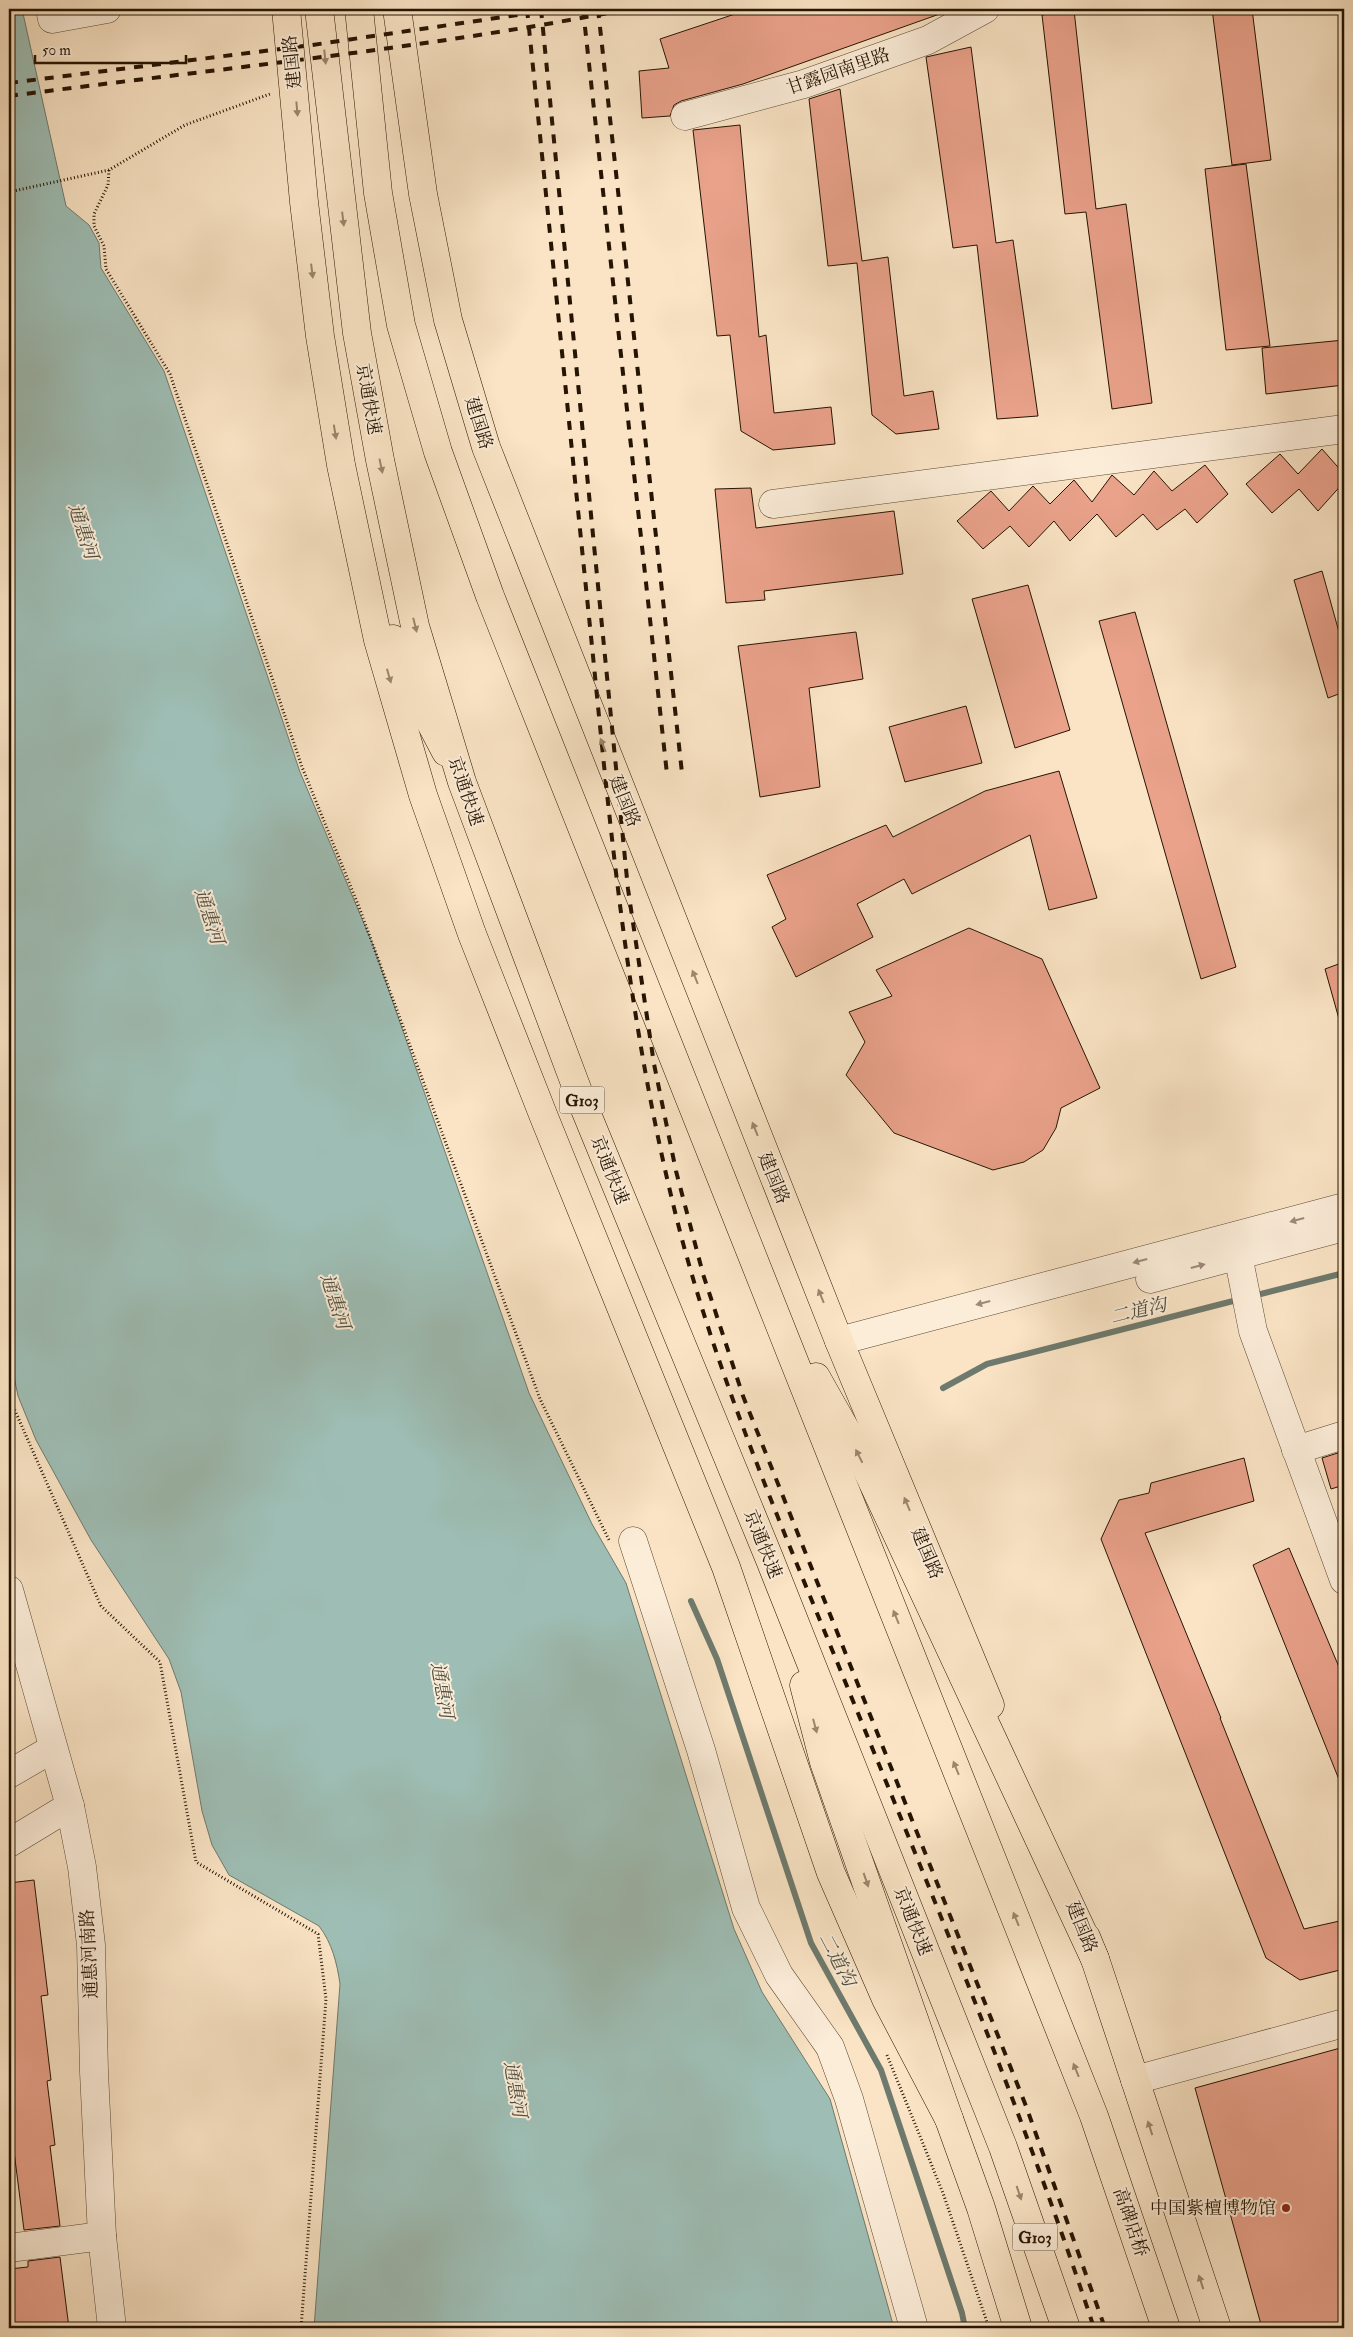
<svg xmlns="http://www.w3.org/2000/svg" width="1353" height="2337" font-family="'IM FELL Double Pica','Noto Serif SC',serif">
<rect width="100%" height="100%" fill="#fae4c5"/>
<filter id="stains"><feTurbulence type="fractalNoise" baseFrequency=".004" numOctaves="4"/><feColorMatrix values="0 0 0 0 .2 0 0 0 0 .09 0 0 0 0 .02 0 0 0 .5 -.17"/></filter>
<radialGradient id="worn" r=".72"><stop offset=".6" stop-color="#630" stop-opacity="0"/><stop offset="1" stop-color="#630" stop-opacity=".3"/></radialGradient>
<!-- water -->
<path fill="#9ebeb5" stroke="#6e7a6d" d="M9 9H22L66 206 89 225 99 243 101 268 164 371 300 772 373 945 529 1393 592 1524 626 1583 734 1929 762 1992 830 2099 894 2328H314L340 1984C337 1963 332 1943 319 1926L229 1875 212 1845 202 1811 181 1692 169 1659 91 1540 36 1440 18 1396 9 1352Z"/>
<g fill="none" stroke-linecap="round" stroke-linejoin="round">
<!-- stream -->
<g stroke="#6e7a6d" stroke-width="6">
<path d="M1253 1296 1344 1273"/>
<path d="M943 1388 987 1364 1241 1299"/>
<path d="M691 1601 717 1659 811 1943 881 2070 962 2313 965 2328"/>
</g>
</g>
<!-- building -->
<g fill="#eaa28b" stroke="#261402">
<path d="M750 9H947L948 11 743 84 681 101 674 105 670 116 642 118 639 71 669 68 660 39Z"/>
<path d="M1212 9H1252L1271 160 1232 165Z"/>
<path d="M1074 10 1096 209 1126 204 1152 403 1112 409 1086 212 1065 214 1042 15Z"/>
<path d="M971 47 996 243 1013 240 1038 416 997 419 977 245 953 248 926 57Z"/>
<path d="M840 89 862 261 888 257 904 396 933 391 939 429 896 434 872 415 857 263 828 266 809 99Z"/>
<path d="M740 125 759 337 766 335 774 413 831 407 835 444 773 450 741 431 730 335 717 336 693 130Z"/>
<path d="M1246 164 1270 346 1226 350 1205 169Z"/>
<path d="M1344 340V385L1266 394 1262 348Z"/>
<path d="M1322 449 1344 474V482L1318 511 1299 489 1272 513 1246 484 1280 454 1298 474Z"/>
<path d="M1205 465 1228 494 1197 523 1185 509 1157 530 1143 514 1116 537 1097 514 1070 541 1054 521 1029 547 1010 526 983 549 957 521 991 491 1009 511 1033 486 1050 504 1074 480 1092 502 1112 475 1134 495 1154 471 1172 491Z"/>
<path d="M751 488 756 528 894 511 903 574 764 591 765 600 726 603 715 489Z"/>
<path d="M1322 571 1344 650V692L1328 698 1294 580Z"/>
<path d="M1028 585 1070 730 1015 748 972 599Z"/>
<path d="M1135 612 1236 967 1201 979 1099 621Z"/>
<path d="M856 632 863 679 809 688 820 787 760 797 738 646Z"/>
<path d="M966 706 982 763 905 782 889 727Z"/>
<path d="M1059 771 1097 898 1049 910 1030 835 912 894 904 879 857 904 873 937 796 977 772 927 786 919 767 875 886 825 893 837 985 791Z"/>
<path d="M969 928 1042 959 1100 1088 1061 1108 1056 1128 1043 1150 1024 1162 993 1170 894 1133 846 1075 865 1042 849 1012 892 996 876 970Z"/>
<path d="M1344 962V1019H1339L1325 969Z"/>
<path d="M1344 1451V1485L1331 1489 1322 1458Z"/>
<path d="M1244 1458 1254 1501 1145 1533 1221 1718H1220L1304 1929 1344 1920V1969L1300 1980 1266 1958 1101 1539 1119 1500 1149 1493 1151 1483Z"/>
<path d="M1289 1548 1344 1679V1792L1253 1565Z"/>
<path d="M34 1880 48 1995 41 1996 51 2080 47 2081 55 2145 50 2146 60 2226 24 2230 9 2112V2086L12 2085 9 2060V1883Z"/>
<path d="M1344 2047V2328H1262L1195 2088Z"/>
<path d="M60 2257 69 2328H13L9 2292V2269L28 2267V2261Z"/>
</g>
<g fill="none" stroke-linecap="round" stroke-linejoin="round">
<!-- minor casing -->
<g stroke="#5b4833" stroke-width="29">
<g id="minor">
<path d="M50 9 52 19 107 9"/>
<path d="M685 116 804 84 928 40 985 9"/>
<path d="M773 504 1344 429"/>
<path d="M1238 1255 1253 1331 1344 1580"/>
<path d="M1150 1279 1344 1227"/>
<path d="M839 1341 1344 1207"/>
<path d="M1296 1450 1344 1435"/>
<path d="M633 1541 701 1750 746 1908 779 1975 830 2047 849 2099 914 2328"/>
<path d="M9 1590 70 1806 82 1867 91 1945 94 2072 102 2236 112 2328"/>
<path d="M9 1774 52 1749"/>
<path d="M9 1843 70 1806"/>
<path d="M1135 2080 1344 2023"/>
<path d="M9 2248 102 2236"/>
</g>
</g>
<!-- major casing -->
<g stroke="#261402" stroke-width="29">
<g id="major">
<path d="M286 9 304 202 320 336 341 465 378 640 423 795 472 934 544 1117 726 1567 831 1873 886 1999 949 2119 981 2208 1018 2328"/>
<path d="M397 9 423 194 448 320 486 447 839 1341 990 1705"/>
<path d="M393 639 427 716 446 752"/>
<path d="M1086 1937 1095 1959 1217 2328"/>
</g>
</g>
<!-- highway casing -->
<g stroke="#261402" stroke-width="29">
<g id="highway">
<path d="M319 9 357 333 380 460 415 626 462 782 582 1102 770 1560 1003 2147 1066 2328"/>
<path d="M359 9 378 193 401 325 438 452 490 596 1094 2116 1166 2328"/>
<path d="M816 1377 860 1455 1095 1959"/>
<path d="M804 1685 824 1762 949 2119"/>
</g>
</g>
<!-- path -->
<g stroke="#261402" stroke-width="3" stroke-dasharray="1 2.5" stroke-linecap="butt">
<path d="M109 170 108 185 94 214V226L104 246 106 269 170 374 302 767 359 907 540 1399 609 1540"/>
<path d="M9 192 109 170 185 125 270 94"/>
<path d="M9 1397 101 1606 160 1662 196 1862 318 1934 326 1999 301 2328"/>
<path d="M887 2055 943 2193 989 2328"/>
</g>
<!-- minor -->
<use href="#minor" stroke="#fcedd9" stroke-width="28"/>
<!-- major -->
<use href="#major" stroke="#fae4c5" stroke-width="28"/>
<!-- highway -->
<use href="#highway" stroke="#fae4c5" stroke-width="28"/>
<!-- rail -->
<g stroke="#261402" stroke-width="4" stroke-dasharray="9 9" stroke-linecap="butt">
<path d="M527 9C549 221 570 434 592 646 612 847 631 1047 683 1243 723 1391 784 1532 842 1674 930 1890 1021 2106 1094 2328"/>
<path d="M541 9 628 889 654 1064 676 1171 703 1274 743 1396 1026 2106 1105 2328"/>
<path d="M583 9 667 774"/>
<path d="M598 9 682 773"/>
<path d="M9 83 312 45 558 9"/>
<path d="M9 96C215 69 424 49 629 9"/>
</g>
</g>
<!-- one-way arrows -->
<defs><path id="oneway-solid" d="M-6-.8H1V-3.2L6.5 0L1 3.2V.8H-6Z" transform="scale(1.25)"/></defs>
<g fill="#9b866d">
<use href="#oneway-solid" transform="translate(325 57) rotate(84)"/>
<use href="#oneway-solid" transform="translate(297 109) rotate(85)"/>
<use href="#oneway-solid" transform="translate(343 219) rotate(83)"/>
<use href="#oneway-solid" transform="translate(312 271) rotate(83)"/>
<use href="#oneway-solid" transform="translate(335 432) rotate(81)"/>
<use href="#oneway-solid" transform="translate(381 466) rotate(78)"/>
<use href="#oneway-solid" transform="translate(415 625) rotate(76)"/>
<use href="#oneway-solid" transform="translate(389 676) rotate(74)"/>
<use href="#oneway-solid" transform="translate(603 745) rotate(-112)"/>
<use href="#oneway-solid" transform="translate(695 977) rotate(-112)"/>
<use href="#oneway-solid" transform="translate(755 1129) rotate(-112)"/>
<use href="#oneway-solid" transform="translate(821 1296) rotate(-112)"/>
<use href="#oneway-solid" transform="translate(859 1456) rotate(-117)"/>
<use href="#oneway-solid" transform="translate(907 1504) rotate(-113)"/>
<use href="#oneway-solid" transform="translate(896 1617) rotate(-112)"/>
<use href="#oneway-solid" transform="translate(815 1726) rotate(75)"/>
<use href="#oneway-solid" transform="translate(956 1768) rotate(-112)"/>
<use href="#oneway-solid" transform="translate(866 1880) rotate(71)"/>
<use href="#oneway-solid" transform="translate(1016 1919) rotate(-112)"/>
<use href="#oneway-solid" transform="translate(1076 2070) rotate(-112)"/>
<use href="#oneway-solid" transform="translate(1150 2128) rotate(-108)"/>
<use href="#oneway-solid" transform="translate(1019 2193) rotate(71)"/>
<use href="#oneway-solid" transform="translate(1201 2282) rotate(-108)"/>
</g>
<g fill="#9c8b78">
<use href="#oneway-solid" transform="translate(1297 1220) rotate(165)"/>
<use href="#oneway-solid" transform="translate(1140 1261) rotate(165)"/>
<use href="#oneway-solid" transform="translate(1198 1266) rotate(-15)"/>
<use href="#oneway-solid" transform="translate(983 1303) rotate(165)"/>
</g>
<!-- markers -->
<circle fill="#8f2418" stroke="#fcedd9" stroke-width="2" cx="1286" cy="2208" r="5"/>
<g text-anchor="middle" stroke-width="4" stroke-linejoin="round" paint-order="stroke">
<!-- shield labels -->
<g fill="#fcedd9" stroke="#665542" stroke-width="1">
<rect x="559.5" y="1086.5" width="45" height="27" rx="4"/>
<rect x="1012.5" y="2223.5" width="45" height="27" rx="4"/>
</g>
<g font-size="16" font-weight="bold" fill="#261402">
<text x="582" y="1106">G103</text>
<text x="1035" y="2243">G103</text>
</g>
<!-- street labels -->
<g font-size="18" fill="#261402" stroke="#fcedd9">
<text transform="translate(292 62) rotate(-96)" y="6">建国路</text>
<text transform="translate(838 71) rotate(-19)" y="6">甘露园南里路</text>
<text transform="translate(369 399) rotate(80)" y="6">京通快速</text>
<text transform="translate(479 423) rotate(73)" y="6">建国路</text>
<text transform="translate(466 791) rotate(71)" y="6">京通快速</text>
<text transform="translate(625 801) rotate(68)" y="6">建国路</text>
<text transform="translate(610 1170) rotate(68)" y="6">京通快速</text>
<text transform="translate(774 1178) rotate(68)" y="6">建国路</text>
<text transform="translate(763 1544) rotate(68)" y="6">京通快速</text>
<text transform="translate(927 1553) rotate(67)" y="6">建国路</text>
<text transform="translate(913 1921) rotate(68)" y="6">京通快速</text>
<text transform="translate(1082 1927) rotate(68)" y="6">建国路</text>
<text transform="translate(89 1954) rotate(-93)" y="6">通惠河南路</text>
<text transform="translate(1131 2222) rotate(71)" y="6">高碑店桥</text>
</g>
<!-- poi labels -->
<g font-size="18" fill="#261402" stroke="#fcedd9" text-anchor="end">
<text x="1276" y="2214">中国紫檀博物馆</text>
</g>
<!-- water labels -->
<g font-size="19" font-style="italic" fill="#505041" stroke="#fcedd9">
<text transform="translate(84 531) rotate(72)" y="7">通惠河</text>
<text transform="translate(210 916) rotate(72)" y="7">通惠河</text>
<text transform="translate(336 1301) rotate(72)" y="7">通惠河</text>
<text transform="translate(1138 1310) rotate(-14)" y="7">二道沟</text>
<text transform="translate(443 1690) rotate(80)" y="7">通惠河</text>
<text transform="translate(838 1959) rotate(62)" y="7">二道沟</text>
<text transform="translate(516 2089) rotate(80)" y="7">通惠河</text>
</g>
</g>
<!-- margin -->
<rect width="1353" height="2337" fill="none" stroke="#fae4c5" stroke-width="30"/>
<rect x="10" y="10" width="1333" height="2317" fill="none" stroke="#261402" stroke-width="2.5"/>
<rect x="15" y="15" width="1323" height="2307" fill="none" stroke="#261402"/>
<!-- scale -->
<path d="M35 55v8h151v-8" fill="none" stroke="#261402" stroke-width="2.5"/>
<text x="42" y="55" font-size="15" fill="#261402" stroke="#fcedd9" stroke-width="4" paint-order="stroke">50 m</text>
<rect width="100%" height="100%" filter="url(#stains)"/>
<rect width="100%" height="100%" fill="url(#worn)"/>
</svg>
